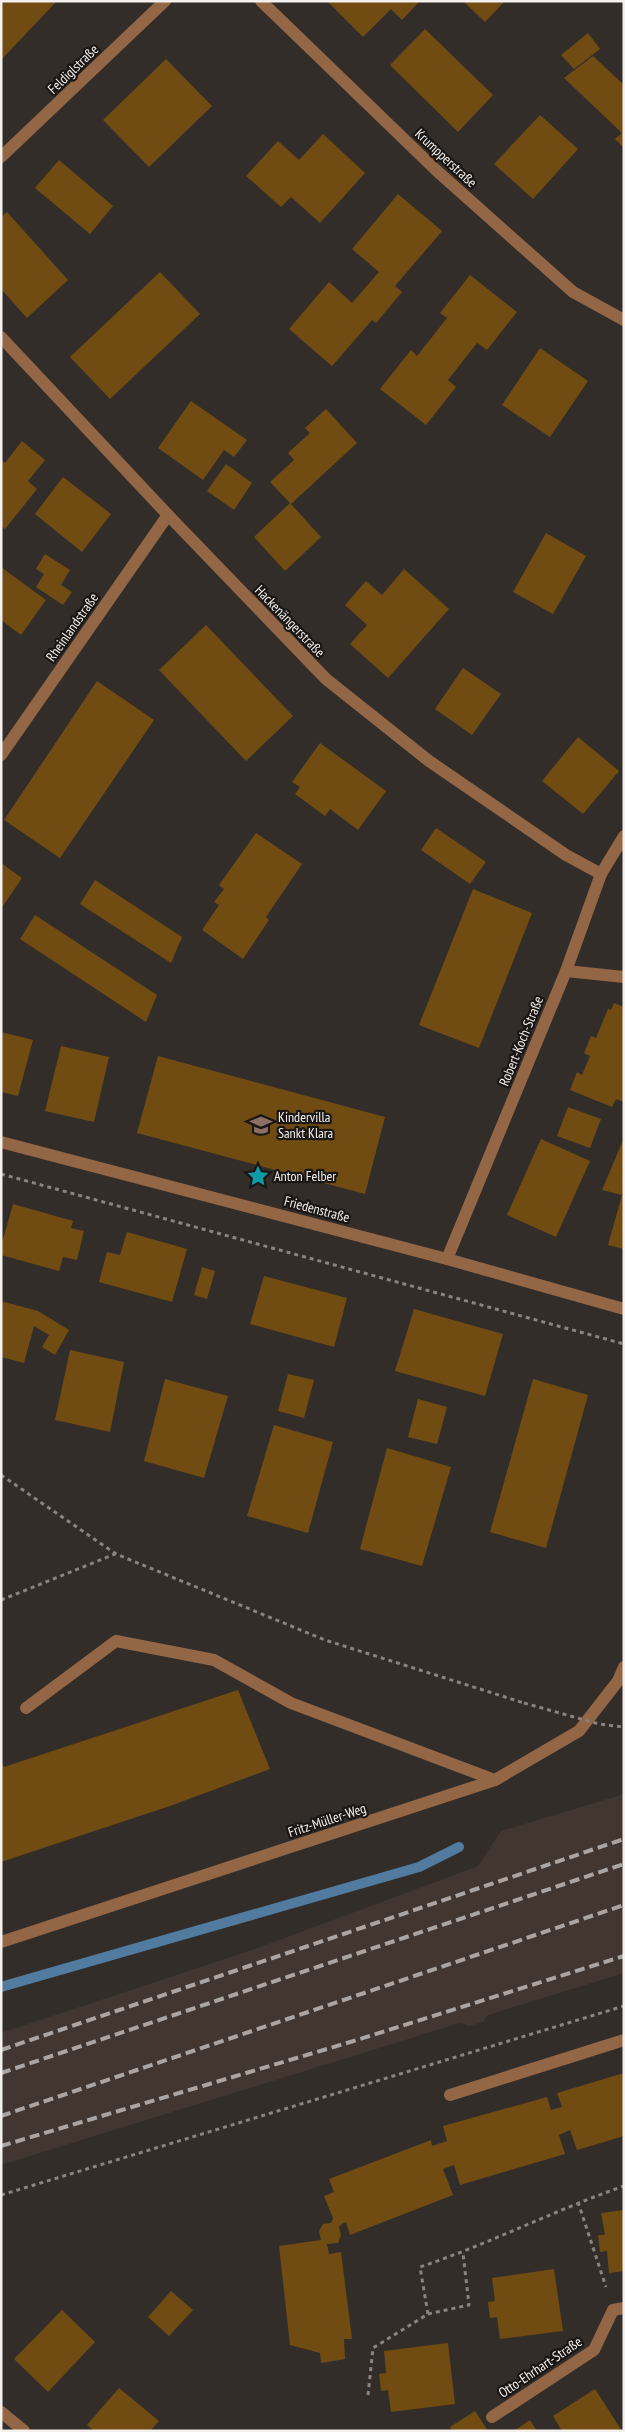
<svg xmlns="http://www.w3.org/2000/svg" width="625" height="2432" font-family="'PT Sans Narrow',sans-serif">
<rect width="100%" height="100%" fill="#332d2a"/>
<!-- built -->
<path fill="#423630" d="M624 1794V1973L488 2015 483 2022 469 2026 460 2023 1 2165V2033L258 1948 478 1866 501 1831Z"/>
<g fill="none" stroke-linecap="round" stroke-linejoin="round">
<!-- stream -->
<path stroke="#517ca0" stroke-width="10" d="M1 1987 419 1867 459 1847"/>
</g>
<!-- building -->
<g fill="#704b12">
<path d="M1 1H57L1 60Z"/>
<path d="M327 1H420L402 20 391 9 363 37Z"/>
<path d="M463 1H505L485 22Z"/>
<path d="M425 29 493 95 458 132 390 65Z"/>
<path d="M588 33 600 49 574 69 561 55Z"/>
<path d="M593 56 624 85V148L615 139 622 133 564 78Z"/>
<path d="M166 59 212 106 149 167 103 120Z"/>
<path d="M540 115 578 149 533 199 494 164Z"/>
<path d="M323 134 365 173 320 223 291 197 281 207 246 176 278 141 299 160Z"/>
<path d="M59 160 113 206 90 234 35 188Z"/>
<path d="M398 194 442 231 395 286 402 292 376 323 372 320 332 366 289 329 329 282 352 303 379 272 352 249Z"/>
<path d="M7 212 68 280 27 318 1 289V217Z"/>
<path d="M160 272 200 314 110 399 70 357Z"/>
<path d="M470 275 517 312 487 350 477 343 448 380 456 387 426 425 380 389 411 350 417 356 447 318 440 313Z"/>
<path d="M540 348 588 381 550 437 502 405Z"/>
<path d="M191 401 247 440 234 457 224 450 203 480 158 448Z"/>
<path d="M326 409 357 443 291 504 321 537 285 571 254 537 290 503 270 482 294 460 288 453 310 433 305 428Z"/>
<path d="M22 441 45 460 28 481 37 489 5 529 1 526V460L5 463Z"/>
<path d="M226 464 252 483 234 510 207 491Z"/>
<path d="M63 477 111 514 82 552 35 514Z"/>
<path d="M546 533 586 556 553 614 513 592Z"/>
<path d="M45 554 70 570 61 585 72 592 63 605 36 587 44 574 36 569Z"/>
<path d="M1 567 46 600 21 635 1 620Z"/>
<path d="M404 569 449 609 388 678 350 644 367 625 345 605 366 581 382 595Z"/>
<path d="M206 625 293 716 246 761 159 670Z"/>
<path d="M463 668 501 694 472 735 435 709Z"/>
<path d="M97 681 154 720 60 858 4 820Z"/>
<path d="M578 737 619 771 583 814 542 781Z"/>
<path d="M320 743 386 791 358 830 330 809 325 816 295 794 300 787 292 782Z"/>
<path d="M436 828 486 862 470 884 421 850Z"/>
<path d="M256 833 302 864 266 917 269 920 243 959 202 930 219 905 214 902 224 889 219 885Z"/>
<path d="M1 863 22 878 1 909Z"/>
<path d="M95 880 182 937 171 963 80 904Z"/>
<path d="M473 889 532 913 479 1048 419 1025Z"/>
<path d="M35 915 157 995 146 1022 20 939Z"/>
<path d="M614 1003 624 1007V1102L616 1099 612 1107 570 1090 577 1072 582 1075 590 1056 584 1053 591 1036 596 1038 608 1009 611 1010Z"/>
<path d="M1 1032 33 1040 18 1096 1 1092Z"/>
<path d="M61 1046 109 1057 94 1122 45 1111Z"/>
<path d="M158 1056 385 1117 365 1194 137 1133Z"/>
<path d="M568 1107 601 1119 590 1148 557 1136Z"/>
<path d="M624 1138V1190L622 1195 602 1190Z"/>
<path d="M541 1139 590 1161 556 1237 507 1215Z"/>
<path d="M622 1195 624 1196V1249L608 1245Z"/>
<path d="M13 1204 73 1221 71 1228 84 1231 77 1260 63 1257 59 1271 1 1255V1246Z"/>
<path d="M127 1232 187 1249 172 1302 99 1282 107 1252 120 1255Z"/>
<path d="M202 1267 215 1271 207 1299 194 1295Z"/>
<path d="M264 1276 347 1298 334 1347 250 1324Z"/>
<path d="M1 1301 38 1311 69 1330 55 1355 42 1347 49 1335 34 1326 24 1363 1 1357Z"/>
<path d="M414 1309 503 1334 485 1396 395 1371Z"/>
<path d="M70 1350 124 1362 110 1432 55 1420Z"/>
<path d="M288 1374 314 1380 304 1418 278 1411Z"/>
<path d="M165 1379 228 1396 204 1478 144 1461Z"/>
<path d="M533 1379 588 1395 546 1548 490 1532Z"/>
<path d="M418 1399 447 1407 437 1444 408 1437Z"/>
<path d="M274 1425 333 1442 308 1533 247 1516Z"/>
<path d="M387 1448 451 1467 422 1566 360 1549Z"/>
<path d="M238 1690 270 1769 170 1806 1 1862V1761L4 1767Z"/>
<path d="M624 2073V2136L577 2150 570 2130 559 2135 565 2154 460 2185 454 2165 443 2169 453 2195 350 2235 346 2222 342 2224 339 2227 341 2235 338 2243 327 2244 329 2254 341 2252 352 2339H344L345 2359 321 2363 320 2353 290 2345 279 2246 321 2240 319 2231 323 2224 331 2223 333 2218 324 2196 334 2192 329 2179 431 2140 432 2146 447 2141 443 2126 547 2097 551 2110 562 2107 557 2093Z"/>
<path d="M624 2210V2271L609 2273 607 2251 600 2252 598 2235H605L601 2213Z"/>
<path d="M554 2269 563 2331 500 2339 497 2317 490 2318 488 2302 495 2301 492 2278Z"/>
<path d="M171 2291 193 2310 169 2336 148 2317Z"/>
<path d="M62 2310 95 2342 48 2392 14 2359Z"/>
<path d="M448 2343 455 2404 391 2412 388 2390 381 2391 379 2374 386 2373 384 2351Z"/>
<path d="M119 2388 159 2421 150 2431H94L87 2425Z"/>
<path d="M595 2389 622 2431H562L553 2416Z"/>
<path d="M475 2411 488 2431H452L450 2427Z"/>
<path d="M530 2420 537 2431H514Z"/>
</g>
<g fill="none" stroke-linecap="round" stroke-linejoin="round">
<!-- path -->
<g stroke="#898481" stroke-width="3" stroke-dasharray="4 4" stroke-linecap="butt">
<path d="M1 1174 624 1344"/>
<path d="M1 1475 116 1554 325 1640 524 1703"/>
<path d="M1 1600 115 1554"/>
<path d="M1 2195 624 2006"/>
<path d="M578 2202 606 2287"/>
<path d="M428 2314 469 2305 463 2253"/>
<path d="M368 2395 373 2348 428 2314 420 2267C489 2244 555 2210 624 2186"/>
</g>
<!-- minor -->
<g stroke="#936645" stroke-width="12">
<path d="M261 1 437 171 573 292 624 320"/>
<path d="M1 157 165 1"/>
<path d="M1 337 168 515 326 679 429 761 566 855 601 874"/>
<path d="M1 755 168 515"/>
<path d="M566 971 624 977"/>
<path d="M1 1142 447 1259 624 1309"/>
<path d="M447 1259 566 971 601 874 624 836"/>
<path d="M26 1708 116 1641 214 1660 291 1703 495 1780"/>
<path d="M1 1942 495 1780 579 1731 618 1681 624 1667"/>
<path d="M450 2095 624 2040"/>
<path d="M1 2412 24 2431"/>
<path d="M492 2417 594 2350 613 2310 624 2308"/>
</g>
<!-- rail -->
<g stroke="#aaa5a2" stroke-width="4" stroke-dasharray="10 5" stroke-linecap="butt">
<path d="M1 2050 624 1839"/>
<path d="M1 2073 624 1864"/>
<path d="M1 2116 624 1905"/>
<path d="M1 2146 357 2040 624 1956"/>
</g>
<!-- path-bridge -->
<path stroke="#898481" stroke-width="3" stroke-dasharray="4 4" stroke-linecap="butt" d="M524 1703 599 1724 624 1727"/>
</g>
<!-- icons -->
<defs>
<g id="school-bare" transform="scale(1.725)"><path d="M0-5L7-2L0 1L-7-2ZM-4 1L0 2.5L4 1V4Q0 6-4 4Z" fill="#8d6e63" stroke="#191614" stroke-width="2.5" paint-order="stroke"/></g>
<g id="sight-bare" transform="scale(1.725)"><path d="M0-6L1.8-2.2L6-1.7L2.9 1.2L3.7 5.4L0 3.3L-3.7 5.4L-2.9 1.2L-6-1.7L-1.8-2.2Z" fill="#0f9aa8" stroke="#191614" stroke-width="2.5" paint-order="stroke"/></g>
</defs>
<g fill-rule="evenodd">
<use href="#school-bare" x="261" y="1125"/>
<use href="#sight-bare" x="258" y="1176"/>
</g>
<g text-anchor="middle" stroke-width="4.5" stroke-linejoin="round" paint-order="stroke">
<!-- street labels -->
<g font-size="14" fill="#f4f0ed" stroke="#191614">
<text transform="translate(73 69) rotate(-44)" y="5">Feldiglstraße</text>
<text transform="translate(446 158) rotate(43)" y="5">Krumpperstraße</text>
<text transform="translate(290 621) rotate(46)" y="5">Hackenängerstraße</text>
<text transform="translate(72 627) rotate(-55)" y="5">Rheinlandstraße</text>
<text transform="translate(521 1041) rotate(-68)" y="5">Robert-Koch-Straße</text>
<text transform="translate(317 1209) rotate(15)" y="5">Friedenstraße</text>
<text transform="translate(327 1820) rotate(-18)" y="5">Fritz-Müller-Weg</text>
<text transform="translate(540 2367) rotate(-34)" y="5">Otto-Ehrhart-Straße</text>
</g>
<!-- poi labels -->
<g font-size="14" fill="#f4f0ed" stroke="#191614" text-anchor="start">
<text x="278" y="1122">Kindervilla<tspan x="278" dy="16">Sankt Klara</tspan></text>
<text x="274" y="1181">Anton Felber</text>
</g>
</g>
<!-- border -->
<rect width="625" height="2432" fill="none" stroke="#f4f0ed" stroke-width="5"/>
</svg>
